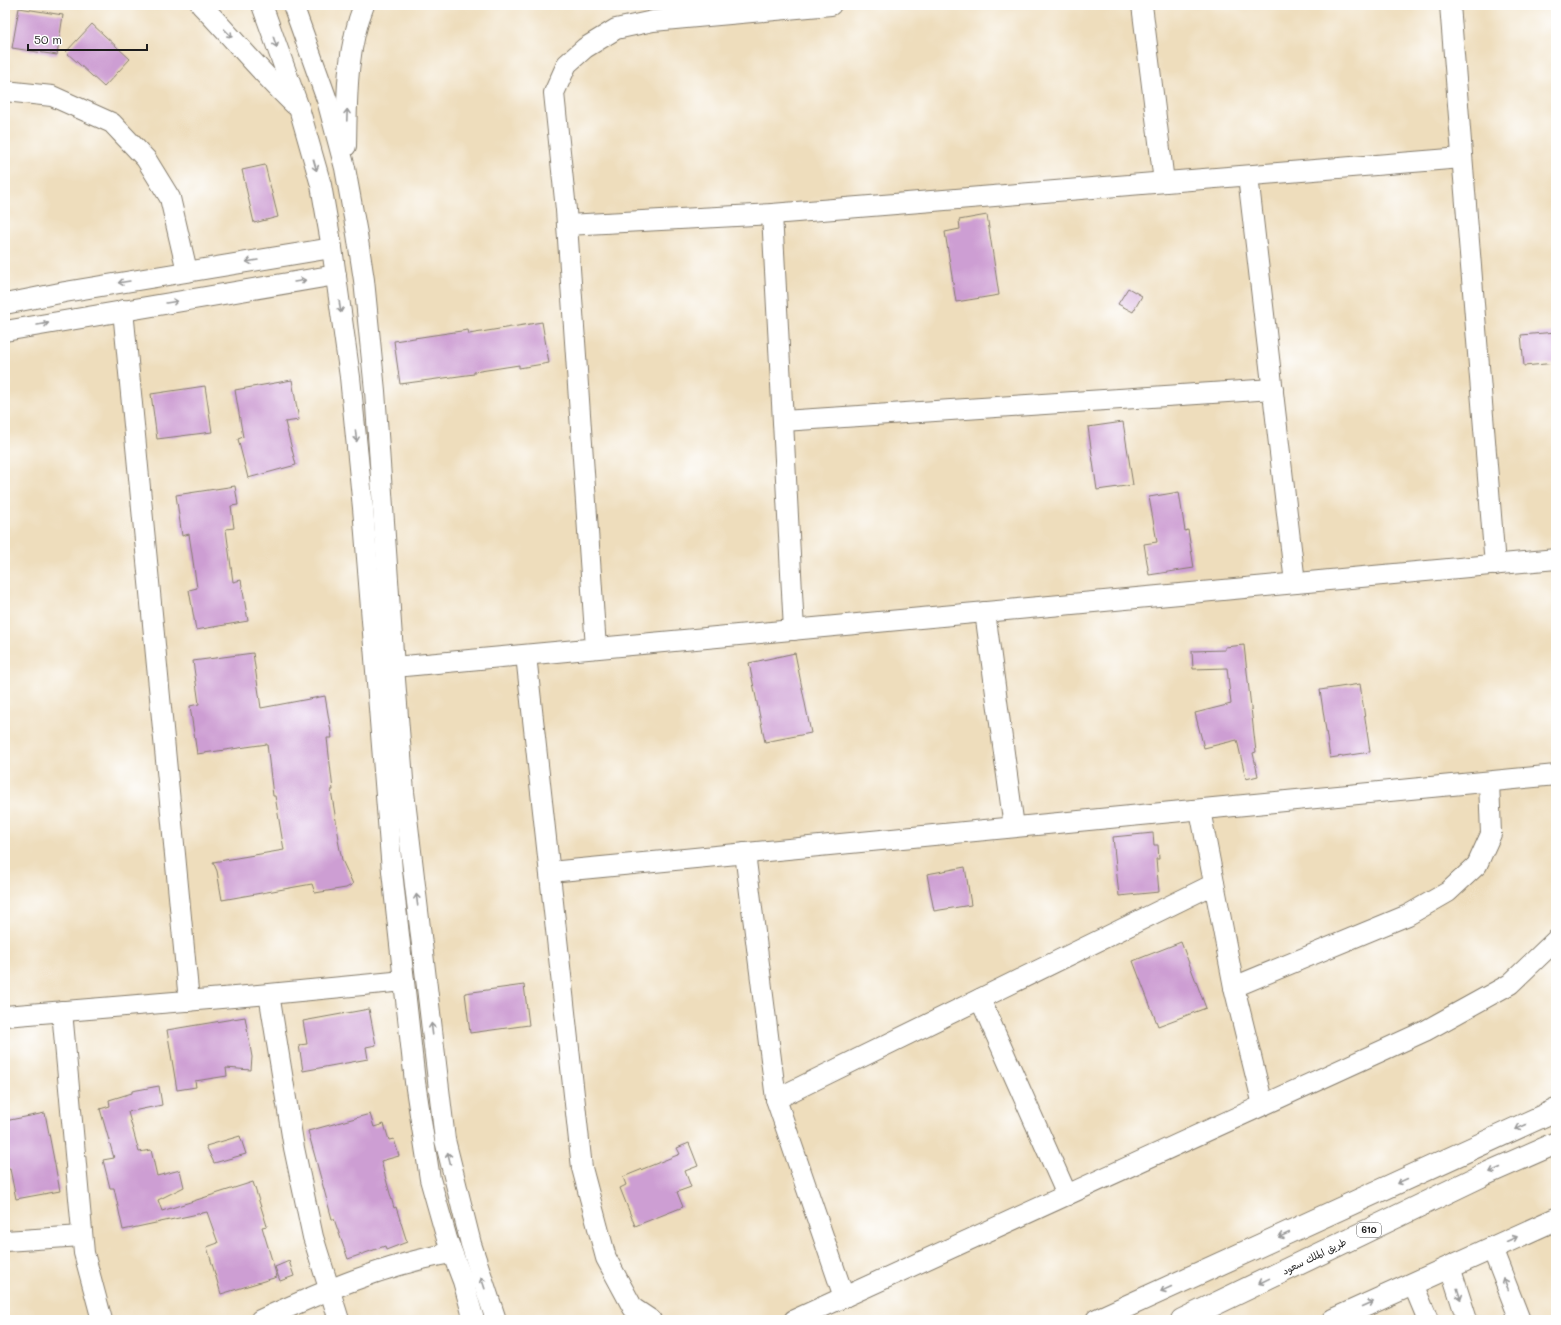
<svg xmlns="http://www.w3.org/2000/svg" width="1561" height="1325" font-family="Mali,'Playpen Sans Arabic',sans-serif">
<rect width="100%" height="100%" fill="#fff"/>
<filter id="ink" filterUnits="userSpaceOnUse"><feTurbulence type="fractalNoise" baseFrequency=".025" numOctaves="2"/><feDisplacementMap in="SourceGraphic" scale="8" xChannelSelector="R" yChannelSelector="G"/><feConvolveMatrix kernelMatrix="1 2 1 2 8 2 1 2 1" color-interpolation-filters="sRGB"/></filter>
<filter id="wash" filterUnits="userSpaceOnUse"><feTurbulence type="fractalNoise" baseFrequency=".012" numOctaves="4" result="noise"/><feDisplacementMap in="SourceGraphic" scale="16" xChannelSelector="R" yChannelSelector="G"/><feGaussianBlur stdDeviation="0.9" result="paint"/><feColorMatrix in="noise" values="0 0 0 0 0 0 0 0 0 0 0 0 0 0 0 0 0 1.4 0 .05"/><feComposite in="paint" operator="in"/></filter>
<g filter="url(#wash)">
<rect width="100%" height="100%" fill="#eeddbc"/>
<g id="blocks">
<!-- building -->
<g fill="#cd9ed3">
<path d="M19 8 63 15 57 55 12 48Z"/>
<path d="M92 24 130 59 104 87 66 52Z"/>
<path d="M265 165 278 217 254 223 242 170Z"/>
<path d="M987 215 999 295 956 302 945 232 960 229 959 220Z"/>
<path d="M1128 288 1142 296 1133 312 1118 304Z"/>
<path d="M542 322 549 363 519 368V365L474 372V374L400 384 394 341 468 330 469 334Z"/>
<path d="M1556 332V363L1524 366 1521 335Z"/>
<path d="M292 380 299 420 285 422 296 465 248 478 238 439 243 437 235 390Z"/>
<path d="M205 386 212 432 157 439 151 394Z"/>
<path d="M1123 422 1133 485 1097 490 1088 427Z"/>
<path d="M235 486 238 505 231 506 234 528 226 529 233 582 241 580 248 621 196 630 189 590 197 588 189 534 182 536 176 495Z"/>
<path d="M1179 492 1185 531 1188 530 1194 568 1149 575 1144 544 1157 542 1149 497Z"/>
<path d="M1244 645 1256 752 1253 753 1258 776 1246 779 1237 740 1204 748 1195 713 1231 704 1227 668 1193 669 1192 651 1225 650V647Z"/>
<path d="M253 653 261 708 325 696 332 738H327L333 790H331L339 839 338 840 342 860 353 884 346 888 315 893 312 884 222 900 217 871 213 862 284 850 275 796H273L267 744 197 754 190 706 199 704 193 661Z"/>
<path d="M795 653 811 733 765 742 749 663Z"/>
<path d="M1360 684 1370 752 1330 758 1320 690Z"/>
<path d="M1153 833 1154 845H1158L1159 859H1156L1159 892 1119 896 1113 837Z"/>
<path d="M965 867 971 905 934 911 927 874Z"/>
<path d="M1181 942 1206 1008 1158 1026 1133 961Z"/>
<path d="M524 985 529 1025 470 1033 465 993Z"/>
<path d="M369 1009 376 1045 366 1047 368 1059 303 1071 299 1045 307 1044 303 1021Z"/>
<path d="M245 1017 252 1057 251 1070 226 1068 227 1076 195 1081 196 1087 177 1090 167 1030Z"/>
<path d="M159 1086 162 1105 128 1112 139 1152 151 1150 157 1176 180 1170 184 1187 158 1200 162 1211 253 1182 267 1226 262 1227 277 1277 221 1294 207 1247 218 1243 207 1212 123 1230 114 1188H110L103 1160 114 1158 100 1109 110 1106 109 1100 132 1093V1091Z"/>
<path d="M45 1113 60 1191 16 1199 10 1169 5 1170V1121Z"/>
<path d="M370 1114 374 1127 384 1124 389 1140 394 1139 399 1156 381 1161 394 1208 396 1207 407 1242 386 1250 385 1246 348 1259 334 1219H332L308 1131Z"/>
<path d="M240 1136 246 1154 214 1163 206 1146Z"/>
<path d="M689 1143 698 1166 685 1171 691 1187 677 1192 683 1207 635 1226 620 1188 626 1185 623 1177 680 1154 677 1148Z"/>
<path d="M289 1261 294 1276 280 1281 275 1267Z"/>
</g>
</g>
</g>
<g filter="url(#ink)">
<use href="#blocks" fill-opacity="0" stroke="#857c6c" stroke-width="1"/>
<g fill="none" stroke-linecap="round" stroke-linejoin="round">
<!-- minor casing -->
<g stroke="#857c6c" stroke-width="22">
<g id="minor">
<path d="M201 5C233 38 262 74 295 105"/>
<path d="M262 5 299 108 321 185 332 248 350 377 363 508 392 871 415 1082 430 1179 447 1239 463 1281 474 1320"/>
<path d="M293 5 327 100 345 168 357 234 364 280 375 391 394 667 404 792 445 1140 471 1244 496 1320"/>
<path d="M1142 5 1164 182"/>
<path d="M1450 5 1495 565"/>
<path d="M5 91 52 96 112 123 146 159 170 198 187 271"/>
<path d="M346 146C347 98 346 50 364 5"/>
<path d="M1248 176 1295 583"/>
<path d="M772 214 794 630"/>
<path d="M567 225 772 214 1462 158"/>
<path d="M5 304 65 292 332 248"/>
<path d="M123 310 189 1001"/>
<path d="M5 331 336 275"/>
<path d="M783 421 1273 389"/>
<path d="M985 612 1014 827"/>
<path d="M596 648 566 210 554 93 567 64 585 48 616 29 653 21 831 5"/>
<path d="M526 655 582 1168 606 1258 633 1308 651 1320"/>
<path d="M394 667 1556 559"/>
<path d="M1200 810 1234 987 1263 1105"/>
<path d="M745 853 776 1099 844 1297"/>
<path d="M550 872 1556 775"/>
<path d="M1234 987 1408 915 1448 892 1477 865 1491 834 1489 782"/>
<path d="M269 994 294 1148 313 1237 339 1320"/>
<path d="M980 999 1067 1195"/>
<path d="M62 1011 84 1253 102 1320"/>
<path d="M5 1016 269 994 404 981"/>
<path d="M776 1099 1214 884"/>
<path d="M5 1241 82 1236"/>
<path d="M1492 1248 1520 1320"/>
<path d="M1450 1267 1467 1320"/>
<path d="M1413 1284 1428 1320"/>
<path d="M260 1320C322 1292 385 1264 452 1253"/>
<path d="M794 1320 1425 1031 1510 984 1556 940"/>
</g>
</g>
<!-- major casing -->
<g stroke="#857c6c" stroke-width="24">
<g id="major">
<path d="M1097 1320 1556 1110"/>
<path d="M1182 1320 1481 1176 1556 1143"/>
<path d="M1333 1320 1556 1219"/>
</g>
</g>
<!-- minor -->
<use href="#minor" stroke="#fff" stroke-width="20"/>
<!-- major -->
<use href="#major" stroke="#fff" stroke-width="22"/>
</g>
<!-- one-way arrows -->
<defs><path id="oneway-shaft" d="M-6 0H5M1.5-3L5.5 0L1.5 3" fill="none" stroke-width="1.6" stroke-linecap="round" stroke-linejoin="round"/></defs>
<g stroke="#999">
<use href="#oneway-shaft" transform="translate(228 33) rotate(46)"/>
<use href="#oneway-shaft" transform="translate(275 42) rotate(71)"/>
<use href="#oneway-shaft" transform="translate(347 115) rotate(-88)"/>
<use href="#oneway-shaft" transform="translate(315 165) rotate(74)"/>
<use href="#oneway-shaft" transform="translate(252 261) rotate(171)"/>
<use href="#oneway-shaft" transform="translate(300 281) rotate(-9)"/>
<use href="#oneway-shaft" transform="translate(124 282) rotate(171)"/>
<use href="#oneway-shaft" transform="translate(172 302) rotate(-9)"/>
<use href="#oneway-shaft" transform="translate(340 307) rotate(82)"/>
<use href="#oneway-shaft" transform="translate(43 324) rotate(-10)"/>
<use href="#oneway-shaft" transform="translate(356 436) rotate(84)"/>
<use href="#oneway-shaft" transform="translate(417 900) rotate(-97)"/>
<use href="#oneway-shaft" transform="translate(432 1029) rotate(-97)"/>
<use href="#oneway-shaft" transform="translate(1521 1127) rotate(155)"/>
<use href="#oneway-shaft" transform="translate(449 1158) rotate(-104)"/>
<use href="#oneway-shaft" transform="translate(1495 1170) rotate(156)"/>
<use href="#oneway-shaft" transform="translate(1402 1181) rotate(155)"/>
<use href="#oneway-shaft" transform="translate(1284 1235) rotate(155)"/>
<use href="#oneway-shaft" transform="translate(1512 1239) rotate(-24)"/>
<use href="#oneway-shaft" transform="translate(1264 1281) rotate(154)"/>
<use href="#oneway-shaft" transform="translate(483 1283) rotate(-108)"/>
<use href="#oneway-shaft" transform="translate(1506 1284) rotate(-112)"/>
<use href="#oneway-shaft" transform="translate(1166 1289) rotate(155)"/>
<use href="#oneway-shaft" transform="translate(1459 1294) rotate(72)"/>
<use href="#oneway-shaft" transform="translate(1368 1304) rotate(-24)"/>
</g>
</g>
<g text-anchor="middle" stroke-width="3" stroke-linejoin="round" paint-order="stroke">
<!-- shield labels -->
<rect fill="#fff" stroke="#606060" stroke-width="1" x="1357" y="1223" width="24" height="14" rx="3"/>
<g font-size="9" font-weight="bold" fill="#1c1c1c">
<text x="1369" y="1233">610</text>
</g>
<!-- street labels -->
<g font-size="10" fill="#1c1c1c" stroke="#fff">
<text transform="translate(1314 1256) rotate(-26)" y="4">طريق الملك سعود</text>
</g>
</g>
<!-- margin -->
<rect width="1561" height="1325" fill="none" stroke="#fff" stroke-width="20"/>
<!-- scale -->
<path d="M28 44v6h119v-6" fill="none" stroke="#1c1c1c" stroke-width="2"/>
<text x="34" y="44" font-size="12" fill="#1c1c1c" stroke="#ffffff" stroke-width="3" paint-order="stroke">50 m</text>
</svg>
